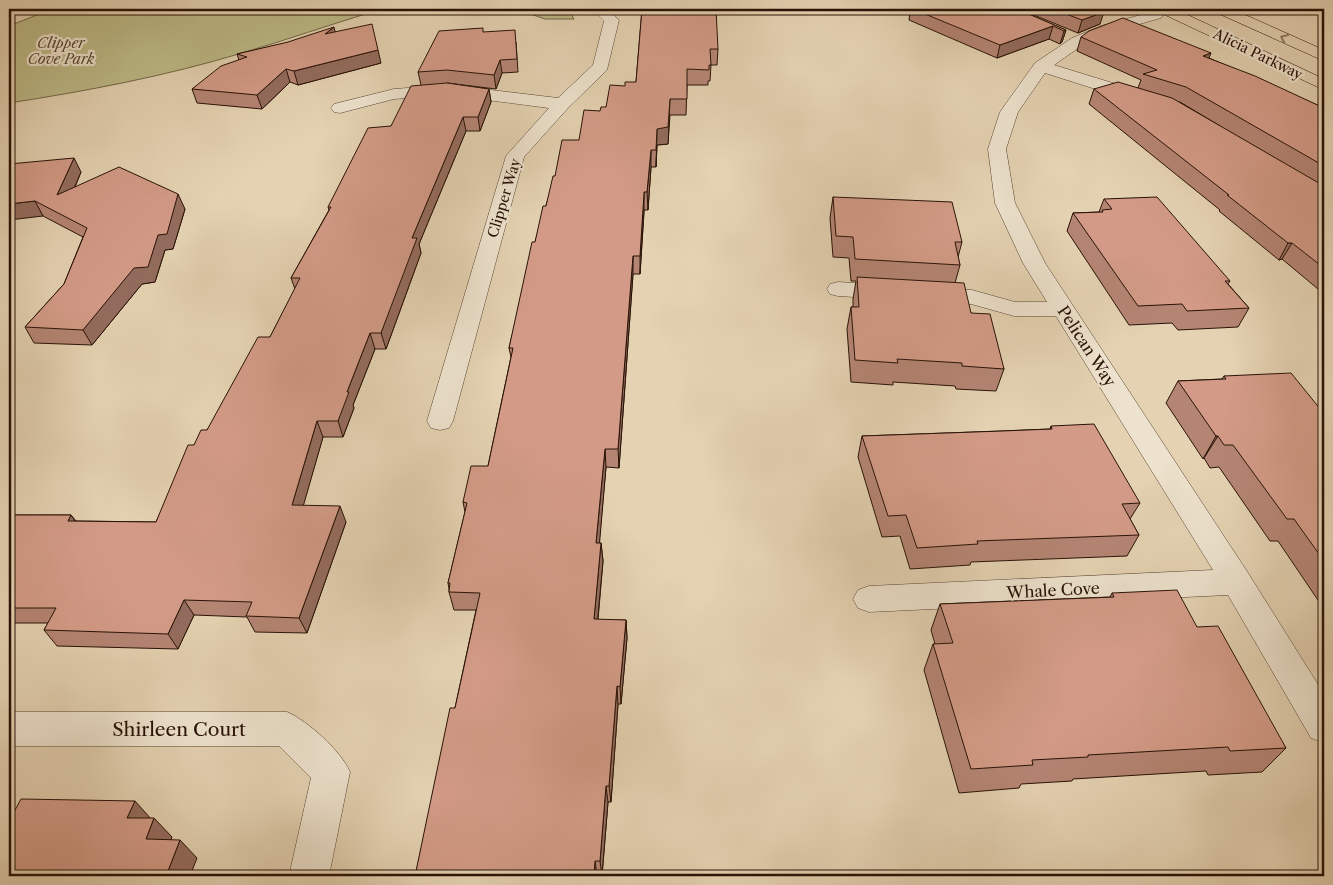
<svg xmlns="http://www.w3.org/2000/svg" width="1333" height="885" font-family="'Libre Caslon Text',serif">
<rect width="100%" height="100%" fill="#e4d2b2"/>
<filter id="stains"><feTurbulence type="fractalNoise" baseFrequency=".004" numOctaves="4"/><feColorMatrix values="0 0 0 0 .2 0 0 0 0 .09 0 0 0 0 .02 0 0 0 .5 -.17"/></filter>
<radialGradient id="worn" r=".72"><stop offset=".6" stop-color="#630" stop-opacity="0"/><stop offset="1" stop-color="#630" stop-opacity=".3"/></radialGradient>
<!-- green -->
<g fill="#bcba87" stroke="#726646">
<path d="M52 9H389L372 12C329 25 286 40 242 53 166 76 87 91 9 103V26Z"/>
<path d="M516 9H568L574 19H545Z"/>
</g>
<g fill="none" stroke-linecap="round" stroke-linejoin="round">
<!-- street casing -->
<g stroke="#574231" stroke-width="1">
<g id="street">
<path d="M592 9H608L619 20 607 70 568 108 524 157 453 421 449 428 440 430 431 428 427 421 506 156 549 108 449 95 394 99 340 113 334 112 331 108 334 104 394 89 449 85 558 98 593 65 604 21Z"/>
<path d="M1153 9H1167L1161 18 1111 32 1084 44 1054 65 1145 93 1148 97 1145 101 1139 102 1133 101 1045 73 1018 112 1006 149 1015 203 1045 263 1248 573 1324 694V743L1311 738 1228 595 869 612 858 608 853 599 858 590 869 586 1213 570 1056 316H1014L971 304 838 296 830 294 827 289 830 284 838 282 972 290 1015 302H1047L1023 263 995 203 988 149 1000 112 1035 63 1072 38 1101 26 1151 12Z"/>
<path d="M9 712H287C308 721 341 751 350 772L329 876H289L311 778 279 746H9Z"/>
</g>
</g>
<!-- primary casing -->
<g stroke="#281206" stroke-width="1">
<g id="primary">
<path d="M1157 9H1175L1324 79V90L1159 12Z"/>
<path d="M1213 9H1232L1324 50V61L1215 12Z"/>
</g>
</g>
<!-- street -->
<use href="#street" fill="#ede2cd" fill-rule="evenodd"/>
<!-- primary -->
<use href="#primary" fill="#e4d2b2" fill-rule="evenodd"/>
</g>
<!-- wall -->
<g fill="#b58574" stroke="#281206" fill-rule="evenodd">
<path d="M642 9 718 49 717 65H711L710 81H708V85H687L686 115H670L668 144 657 145 656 167H651L648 210H644V212L640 274H633L619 468 606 467 599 543H601L603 561 598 620H626L627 638 621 704H618L611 802H608L602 876H415L455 708 476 610H454L449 592V589L448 583 465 512 463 502 488 466 511 357 509 348 535 242 555 176 600 111 606 107 625 86 636 82Z"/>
<path d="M905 9H1017L1066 30 1062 42 1060 44 1049 39 997 58 909 20 910 12Z"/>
<path d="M1019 9H1096L1100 24 1078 33Z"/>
<path d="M335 32 381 63 298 85 290 82 262 109 197 103 192 89 239 60 237 54Z"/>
<path d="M483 32 516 42 518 72 502 73 496 89 447 83 489 89 491 102 480 131H466L419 244 421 253 386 349H375L353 405 354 408 343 437H323L303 505 346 522 307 633 255 632 247 617 194 615 178 649 57 646 44 630 48 623H9V515H71L76 521 156 522 194 445 207 430 270 337 295 289 291 278 329 210 328 207 391 126 421 85 418 72Z"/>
<path d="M1081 37 1209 58 1324 108V294L1282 259 1279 260 1219 211 1220 210 1089 104 1094 89 1138 88 1141 80 1077 51ZM1178 102H1180L1220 126Z"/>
<path d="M9 164 81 172 75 187 185 209 173 249 165 250 155 282 142 284 92 345 34 343 25 327 64 284 83 237 43 216Z"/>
<path d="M833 197 962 242 958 257 960 265 955 283 971 313 1004 369 996 391 956 389 955 386 893 382V385L851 382 847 329 851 307H853V299L856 281H851L849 258 833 257 830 218Z"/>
<path d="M1104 199 1230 281 1228 284 1249 308 1238 327 1178 330 1172 323 1129 325 1067 231 1073 213 1099 212Z"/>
<path d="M1224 376 1321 410H1324V609L1278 541H1270L1219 467 1210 468 1204 458 1203 459 1166 403 1178 381 1222 379Z"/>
<path d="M1051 426 1140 503 1130 519 1139 535 1127 556 971 562 970 565 910 569 900 536 882 537 858 457 862 436 1002 431 1050 429Z"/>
<path d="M1112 593 1197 627 1286 748 1262 772 1208 775 1206 771 1073 779 1072 781 1021 784 1019 788 959 793 924 670 933 644H935L931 630 940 604 1110 597Z"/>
</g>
<!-- shaded-wall -->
<g fill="#946c5e" stroke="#281206">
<path d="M1104 12 1100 24 1078 33 1082 20Z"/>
<path d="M1053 26 1049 39 997 58 1000 45Z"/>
<path d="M334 27 337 39 325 34Z"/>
<path d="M1066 30 1062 42 1060 44 1064 31Z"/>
<path d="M378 50 381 63 298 85 294 71Z"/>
<path d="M1211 53 1205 68 1203 56Z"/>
<path d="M500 60 502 73 496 89 494 75Z"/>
<path d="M286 69 290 82 262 109 257 95Z"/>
<path d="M489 89 491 102 480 131 478 117Z"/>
<path d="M670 99 668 144 657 145 656 167 657 129Z"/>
<path d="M463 117 466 131 419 244 421 253 386 349 381 333 412 238Z"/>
<path d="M651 150V167L648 210 647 192Z"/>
<path d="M74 158 81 172 65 210 57 195Z"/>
<path d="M644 192V210L640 274V256Z"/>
<path d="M178 194 185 209 173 249 165 250 155 282 142 284 92 345 83 330 158 235Z"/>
<path d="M35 201 43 216 9 220V204Z"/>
<path d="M1288 243H1292L1282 259 1279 260Z"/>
<path d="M633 256V274L619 468 618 449Z"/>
<path d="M370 333 375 349 353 405 354 408 343 437 338 421 347 392Z"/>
<path d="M317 421 323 437 299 521 292 505Z"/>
<path d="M1216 436H1218L1204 458 1203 459Z"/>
<path d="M605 449 606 467 598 561 596 543Z"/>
<path d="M340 506 346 522 307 633 299 618Z"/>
<path d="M71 515 82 531 68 521Z"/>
<path d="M601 543 603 561 596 637 594 619Z"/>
<path d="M184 600 194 615 178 649 168 634Z"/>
<path d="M626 620 627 638 621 704 620 687Z"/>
<path d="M617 686 618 704 611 802 609 786Z"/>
<path d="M606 786 608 802 602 876 600 861Z"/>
<path d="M135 801 152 820 127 818Z"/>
<path d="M154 818 172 837 164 857 146 839Z"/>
<path d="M180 840 197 858 190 876H166Z"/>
<path d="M595 861 597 876H594Z"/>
</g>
<!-- building -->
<g fill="#d39b87" stroke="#281206">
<path d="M642 9H716L718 49H710L711 65H709V70L687 69V99H670L668 127 657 129 656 150H651L647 192H644V194L640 256H633L618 449H605L596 543H601L594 619 626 620 620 687 617 686 609 786H606L600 861H595L594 876H415L450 708H455L480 593 449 592 450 583H448L467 503 463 502 471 466H488L513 348H509L532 242H535L543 206H546L553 176H555L562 140H579L584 110 600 111 601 107H606L610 85 625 86V82H636Z"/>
<path d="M913 9H1017L1066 30 1064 31 1053 26 1000 45Z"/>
<path d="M1053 9H1095L1104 12 1082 20Z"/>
<path d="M1123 18 1211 53 1203 56 1255 76 1324 108V166L1186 87 1143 74 1157 70 1081 37 1089 31Z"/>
<path d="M372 24 378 50 294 71 286 69 257 95 192 89 221 66 247 57 237 54 288 42 334 27 325 34Z"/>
<path d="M483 28V32L515 30 517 59 500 60 494 75 447 70 418 72 439 31Z"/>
<path d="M1118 82 1172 98 1324 186V268L1292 243H1288L1227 195H1229L1094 89Z"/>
<path d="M447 83 489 89 478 117H463L412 238H417L381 333H370L347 392H349L338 421H317L292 505 340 506 299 618 246 616 252 602 184 600 168 634 44 630 56 608H9V515H71L68 521 156 522 188 445H194L201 430H207L258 337H270L300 278H291L331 207H328L368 128 391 126 411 86Z"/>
<path d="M74 158 57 195 119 167 178 194 167 234 158 235 148 267 134 268 83 330 25 327 64 284 87 228 35 201 9 204V164Z"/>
<path d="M833 197 952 202 962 242H955L960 265 855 259 853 237 836 236Z"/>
<path d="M1157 197 1230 281H1225L1249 308 1187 311 1182 304 1138 306 1073 213 1103 212 1102 210 1112 209 1104 199Z"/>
<path d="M857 277 964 283 971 313 990 314 1004 369 962 366V363L897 359 898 363 855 360 851 307H859Z"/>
<path d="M1291 373 1321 410H1324V561L1294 519H1287L1233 445H1224L1218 436H1216L1178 381 1226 379 1224 376Z"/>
<path d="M1094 424 1140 503 1122 504 1139 535 977 541 978 544 917 548 906 515 888 516 862 436 1002 431 1052 429 1051 426Z"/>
<path d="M1177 590 1197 627 1218 626 1286 748 1230 751 1228 747 1088 755V757L1032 760 1033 765 971 769 933 644 953 643 940 604 1114 597 1112 593Z"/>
<path d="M21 799 135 801 127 818H154L146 839 180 840 166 876H9V821Z"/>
</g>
<!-- one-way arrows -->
<defs><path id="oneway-chevron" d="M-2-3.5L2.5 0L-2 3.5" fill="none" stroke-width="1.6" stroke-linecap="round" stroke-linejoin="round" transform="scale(1.25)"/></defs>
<use stroke="#8f7c65" href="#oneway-chevron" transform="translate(1284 38) rotate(-156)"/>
<g text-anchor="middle" stroke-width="4.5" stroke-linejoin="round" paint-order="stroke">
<!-- far-park labels -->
<g font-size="14" font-style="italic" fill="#54442d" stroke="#ede2cd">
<text x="61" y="48">Clipper<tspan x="61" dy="16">Cove Park</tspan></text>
</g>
<!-- far-street labels -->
<g font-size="14" fill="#281206" stroke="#ede2cd">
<text transform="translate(1258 54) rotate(26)" y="5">Alicia Parkway</text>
<text transform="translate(504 198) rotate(-73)" y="5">Clipper Way</text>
</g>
<!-- street labels -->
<g font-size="16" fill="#281206" stroke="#ede2cd">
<text transform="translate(1087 346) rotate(57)" y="6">Pelican Way</text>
<text transform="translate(1053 590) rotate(-3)" y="6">Whale Cove</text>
</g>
<!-- near-street labels -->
<g font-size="19" fill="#281206" stroke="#ede2cd">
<text x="179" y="736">Shirleen Court</text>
</g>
</g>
<!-- margin -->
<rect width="1333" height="885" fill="none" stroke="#e4d2b2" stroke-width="30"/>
<rect x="10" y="10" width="1313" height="865" fill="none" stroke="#281206" stroke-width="2.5"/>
<rect x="15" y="15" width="1303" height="855" fill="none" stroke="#281206"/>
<rect width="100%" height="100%" filter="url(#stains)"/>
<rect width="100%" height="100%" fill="url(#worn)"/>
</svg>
